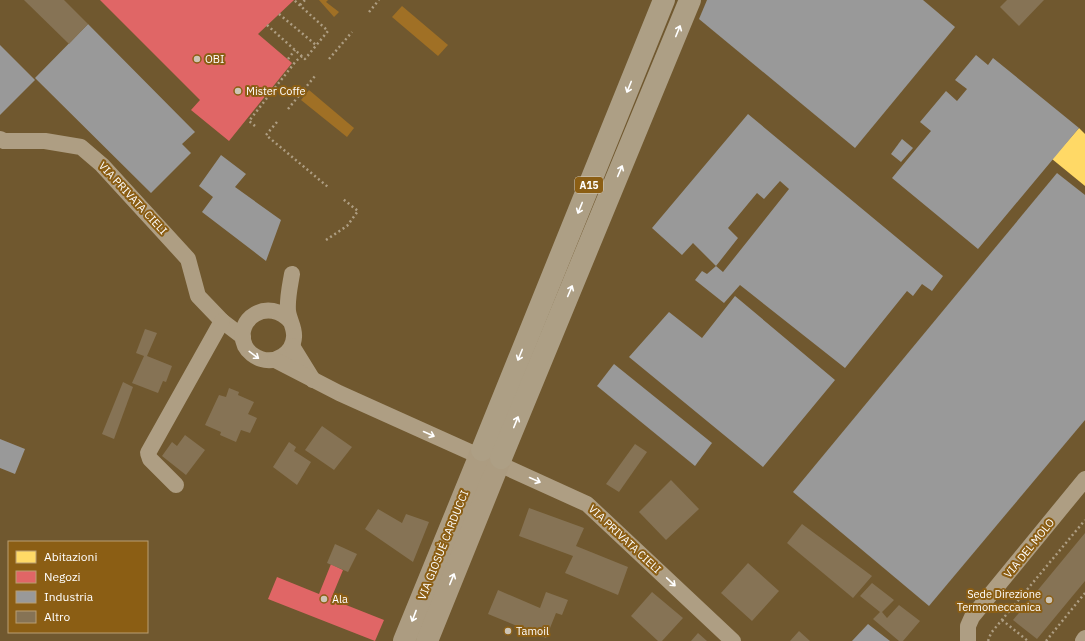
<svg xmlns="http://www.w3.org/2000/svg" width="1085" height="641" font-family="'IBM Plex Sans',sans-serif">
<rect width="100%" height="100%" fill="#70582f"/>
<!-- green -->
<g fill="#a07025">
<path d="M319 0H328L326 2 339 12 334 17Z"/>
<path d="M402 6 448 45 438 56 392 17Z"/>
<path d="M309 90 354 128 347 137 301 100Z"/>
</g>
<!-- homes -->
<path fill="#ffd966" d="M1079 128 1085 134V186L1052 159Z"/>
<!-- shops -->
<g fill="#e06666">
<path d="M100 0H294L258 34 292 63 229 141 191 110 200 100Z"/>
<path d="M331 564 343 570 331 599 384 620 375 641 268 599 277 577 319 594Z"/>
</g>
<!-- industry -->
<g fill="#999">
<path d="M707 0H923L955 27 855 148 699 19Z"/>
<path d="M88 24 195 132 182 144 191 153 151 193 35 78Z"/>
<path d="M0 45 35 80 0 115Z"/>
<path d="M976 55 988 65 993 58 1079 128 978 249 892 178 931 131 920 122 946 91 957 101 967 89 955 80Z"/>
<path d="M748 114 943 276 932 291 922 284 913 296 907 291 845 368 740 285 724 303 695 280 702 271 707 274 716 266 723 272 789 189 780 181 764 199 757 193 728 228 738 238 716 266 693 243 682 255 652 228Z"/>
<path d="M902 139 913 148 901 162 891 154Z"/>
<path d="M221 155 246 174 235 187 281 220 266 261 202 212 213 197 199 186Z"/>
<path d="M1057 173 1085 195V420L929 606 793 492Z"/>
<path d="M735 296 835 380 763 467 629 357 669 312 702 338Z"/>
<path d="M614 364 712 443 695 466 597 386Z"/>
<path d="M0 439 25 449 15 474 0 468Z"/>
<path d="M868 624 890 641H852Z"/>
</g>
<!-- building -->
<g fill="#867355">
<path d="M24 0H64L88 24 69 44Z"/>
<path d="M1007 0H1044L1019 26 1000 7Z"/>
<path d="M145 329 157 333 147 356 172 366 166 382 163 381 158 393 132 383 144 356 136 353Z"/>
<path d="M123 382 133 387 114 439 102 434Z"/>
<path d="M229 388 239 392 238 395 254 402 248 414 257 418 250 433 241 430 236 442 220 435 221 432 205 425 219 395 226 397Z"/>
<path d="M322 426 352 447 334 470 305 450Z"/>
<path d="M185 435 205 450 186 475 162 456 172 442 177 446Z"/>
<path d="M289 442 296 447 294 451 311 462 297 485 273 467Z"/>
<path d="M635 444 647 452 619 492 606 484Z"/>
<path d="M671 480 699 509 666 540 639 512Z"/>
<path d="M529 508 584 528 576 546 628 567 618 595 565 573 573 556 519 536Z"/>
<path d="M378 509 402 523 406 514 429 522 413 562 365 529Z"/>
<path d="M802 524 872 576 853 598 787 543Z"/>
<path d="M1085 533V581L1037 639 1013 620Z"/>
<path d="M335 544 357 554 348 572 327 563Z"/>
<path d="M748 563 779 591 752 621 721 593Z"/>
<path d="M872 583 894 600 882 612 887 618 899 605 920 621 903 641H899L873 619 880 612 860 596Z"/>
<path d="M498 590 540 608 546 592 568 600 562 615 556 613 546 638 488 614Z"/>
<path d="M652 592 683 618 662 641H658L631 616Z"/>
<path d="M799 631 810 641H790Z"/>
<path d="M698 633 707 641H691Z"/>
</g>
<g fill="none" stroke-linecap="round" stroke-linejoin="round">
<!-- path -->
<g stroke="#ae9e83" stroke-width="2.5" stroke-dasharray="2 3" stroke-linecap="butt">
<path d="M300 5 305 0"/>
<path d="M369 12 379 0"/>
<path d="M279 14 316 45"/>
<path d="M267 25 305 59 328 31 294 0"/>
<path d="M288 59 295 50"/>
<path d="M329 59 352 32"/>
<path d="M288 109 315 76"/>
<path d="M277 122 266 135 328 187"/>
<path d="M255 126 249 121 296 61 302 56"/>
<path d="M326 240 347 226 358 211 343 199"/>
<path d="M1002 620 1028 641"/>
<path d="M988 641 991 633 1085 520"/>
<path d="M1046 641 1085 593"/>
</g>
<!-- minor -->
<g stroke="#ae9e83" stroke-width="16">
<path d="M0 139 4 141H45L81 147 102 165 188 259 198 296 222 321 243 337"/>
<path d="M291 322C269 296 233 319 245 346 248 352 255 357 261 359 276 364 293 353 294 337 295 328 289 320 288 311 287 298 290 286 292 274"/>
<path d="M292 346 313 380"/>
<path d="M275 360 339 393 479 456"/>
<path d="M499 464 587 504 733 641"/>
<path d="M176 485 150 459 148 453 222 321"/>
<path d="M968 641V626L972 617 1085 479"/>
<path d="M1083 641 1085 638"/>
</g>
<!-- primary -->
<g stroke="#ac9c81" stroke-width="22">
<path d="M404 641 482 450"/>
<path d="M427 641 501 458"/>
</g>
<!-- motorway -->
<g stroke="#ad9f85" stroke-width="22">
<path d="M482 450 664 0"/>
<path d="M501 458 690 0"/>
</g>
</g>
<!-- one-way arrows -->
<defs><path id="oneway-shaft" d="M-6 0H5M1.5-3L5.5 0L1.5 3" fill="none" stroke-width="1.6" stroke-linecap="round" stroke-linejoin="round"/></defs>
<g stroke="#fff">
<use href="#oneway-shaft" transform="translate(678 31) rotate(-68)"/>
<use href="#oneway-shaft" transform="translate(629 87) rotate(112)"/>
<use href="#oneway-shaft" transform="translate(620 171) rotate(-67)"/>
<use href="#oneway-shaft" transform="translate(580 208) rotate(112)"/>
<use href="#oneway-shaft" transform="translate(570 291) rotate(-67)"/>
<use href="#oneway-shaft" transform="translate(254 355) rotate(37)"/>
<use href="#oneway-shaft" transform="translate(520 355) rotate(112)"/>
<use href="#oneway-shaft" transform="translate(516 422) rotate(-68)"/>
<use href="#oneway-shaft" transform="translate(429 434) rotate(24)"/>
<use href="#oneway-shaft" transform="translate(535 480) rotate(24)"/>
<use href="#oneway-shaft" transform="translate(452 579) rotate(-68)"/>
<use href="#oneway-shaft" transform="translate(671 582) rotate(43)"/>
<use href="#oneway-shaft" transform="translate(414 616) rotate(111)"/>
</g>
<!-- markers -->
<g fill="#cdc5b6" stroke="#8b5e14" stroke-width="1.5">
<circle cx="197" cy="59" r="4"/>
<circle cx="238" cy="91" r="4"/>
<circle cx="324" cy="599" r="4"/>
<circle cx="1049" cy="600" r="4"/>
<circle cx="508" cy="631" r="4"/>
</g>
<g text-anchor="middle" stroke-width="4" stroke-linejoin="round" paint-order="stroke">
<!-- shield labels -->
<rect fill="#8b5e14" stroke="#dccfb8" stroke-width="1" x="575" y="177" width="28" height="16" rx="3"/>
<g font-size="10" font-weight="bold" fill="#fff">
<text x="589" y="189">A15</text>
</g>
<!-- poi labels -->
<g font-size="11" fill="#fff" stroke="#8b5e14" text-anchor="start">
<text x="205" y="63">OBI</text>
<text x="246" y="95">Mister Coffe</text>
<text x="1041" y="598" text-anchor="end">Sede Direzione<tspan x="1041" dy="13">Termomeccanica</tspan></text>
<text x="332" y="603">Ala</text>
<text x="516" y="635">Tamoil</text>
</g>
<!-- street labels -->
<g font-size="11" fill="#fff" stroke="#8b5e14">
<text transform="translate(133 198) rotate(47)" y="4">VIA PRIVATA CIELI</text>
<text transform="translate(625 539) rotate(43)" y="4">VIA PRIVATA CIELI</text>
<text transform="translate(443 545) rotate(-68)" y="4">VIA GIOSUÈ CARDUCCI</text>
<text transform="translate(1029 548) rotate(-51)" y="4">VIA DEL MOLO</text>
</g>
</g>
<!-- legend -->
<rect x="8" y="541" width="140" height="92" fill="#8b5e14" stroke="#b99e72"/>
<rect x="16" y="551" width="20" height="12" fill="#ffd966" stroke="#b99e72"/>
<text x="44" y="561" font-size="12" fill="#ffffff">Abitazioni</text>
<rect x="16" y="571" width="20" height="12" fill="#e06666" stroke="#b99e72"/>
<text x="44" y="581" font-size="12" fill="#ffffff">Negozi</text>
<rect x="16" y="591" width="20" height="12" fill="#999999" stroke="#b99e72"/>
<text x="44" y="601" font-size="12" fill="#ffffff">Industria</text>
<rect x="16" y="611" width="20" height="12" fill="#867355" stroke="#b99e72"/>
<text x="44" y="621" font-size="12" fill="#ffffff">Altro</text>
</svg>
